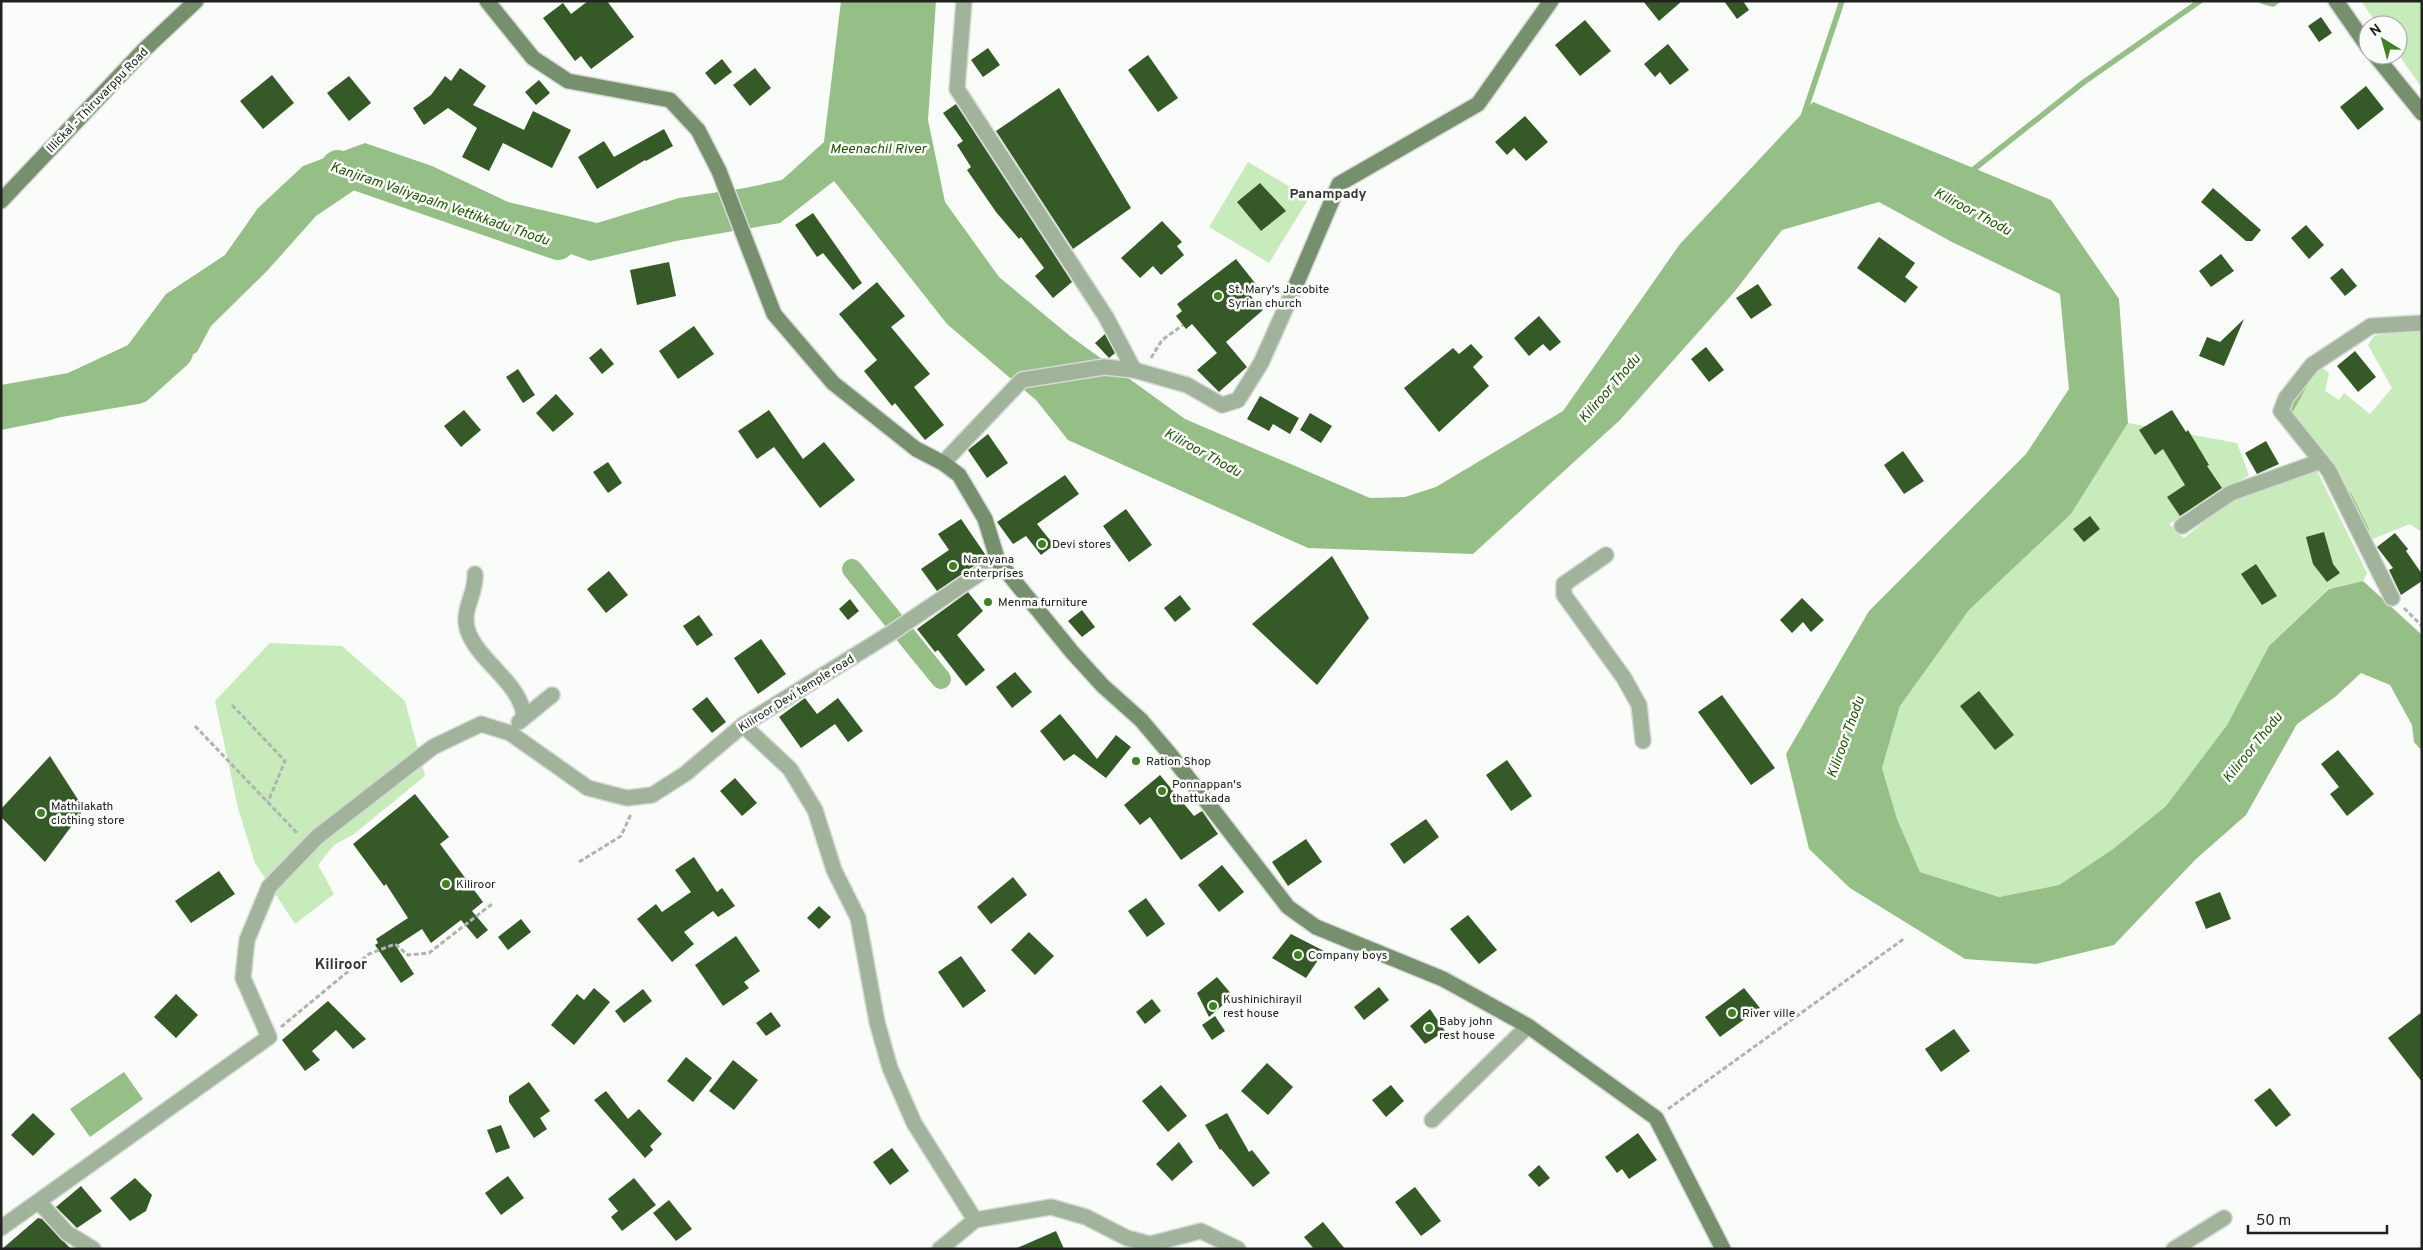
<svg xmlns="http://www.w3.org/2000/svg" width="2423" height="1250" font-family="Overpass,sans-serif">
<rect width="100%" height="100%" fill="#f9fcf8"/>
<!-- green -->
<g fill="#c8ebbb">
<path d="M2361 1H2422V88L2398 54V25H2378Z"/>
<path d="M1248 162 1309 198 1269 263 1209 227Z"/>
<path d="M2422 328V532L2410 524 2367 541 2286 411 2310 372 2320 366 2329 373 2325 391 2339 400 2344 393 2370 414 2392 388 2368 345 2374 336Z"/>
<path d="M2128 423 2237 443 2249 475 2169 524 2184 538 2234 498 2317 471 2367 573 2363 581 2328 589 2269 646 2227 725 2166 806 2113 849 2059 885 1999 897 1920 872 1897 819 1882 768 1900 706 1969 610 2071 514Z"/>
<path d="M270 643 342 646 405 701 425 776 354 834 334 845 318 865 334 894 295 924 255 863 238 808 215 701Z"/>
</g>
<!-- water -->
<g fill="#96bf87">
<path d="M841 1H936L928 120 945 202 999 277 1070 336 1185 419 1370 498 1405 497 1436 487 1563 411 1680 244 1813 102 2051 200 2119 299 2128 423 2071 514 1969 610 1900 706 1882 768 1897 819 1920 872 1999 897 2059 885 2113 849 2166 806 2227 725 2269 646 2329 589 2363 581 2422 635V751L2414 742 2412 725 2390 685 2361 673 2335 697 2297 724 2246 815 2195 860 2114 945 2036 964 1965 959 1850 888 1809 849 1786 754 1869 611 2026 454 2069 389 2060 294 1952 242 1879 202 1782 230 1735 291 1620 420 1473 554 1308 548 1068 440 1036 400 947 324 834 181 780 223 676 241 590 261 560 250 481 211 395 178 359 187 316 216 267 271 211 326 197 352 171 368 101 402 51 420 1 430V385L68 373 128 345 166 294 225 255 258 208 303 166 365 143 432 166 508 202 597 223 679 198 745 188 782 180 824 142Z"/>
<path d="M124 1072 143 1099 90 1137 70 1109Z"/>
</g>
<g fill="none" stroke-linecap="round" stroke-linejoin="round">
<!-- stream -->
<g stroke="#96bf87" stroke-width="5.5">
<path d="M2262 1 2273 4 2277 1"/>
<path d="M1803 117 1842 1"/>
<path d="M1969 173 2084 82 2200 1"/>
<path d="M2292 417 2289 413 2305 384"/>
<path d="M2349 495 2366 529"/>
</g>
<!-- canal -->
<path stroke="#96bf87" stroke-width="20" d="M852 569 941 679"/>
<!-- river -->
<g stroke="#96bf87" stroke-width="34">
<path d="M338 167 558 243"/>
<path d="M1 410 137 387 176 352"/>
</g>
</g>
<!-- building -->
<g fill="#365a27">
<path d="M588 1H607L634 37 591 69 581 56 575 61 543 18 563 3 571 14Z"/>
<path d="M1643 1H1682L1659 21Z"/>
<path d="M1724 1H1743L1749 10 1737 19Z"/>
<path d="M2321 17 2332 33 2319 42 2308 26Z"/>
<path d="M1585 20 1611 51 1580 76 1555 45Z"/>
<path d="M1668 44 1689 70 1670 85 1660 72 1655 77 1644 64Z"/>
<path d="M988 48 1000 65 983 77 971 60Z"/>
<path d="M1148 55 1178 98 1158 112 1128 70Z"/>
<path d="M722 59 732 72 715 85 705 73Z"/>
<path d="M460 68 486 86 473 105 524 130 533 111 571 130 552 168 503 143 489 171 462 157 477 128 448 108 424 125 413 108 431 95 445 76 451 81Z"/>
<path d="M755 68 771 88 750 106 733 85Z"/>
<path d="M272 75 294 103 263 129 240 101Z"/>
<path d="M349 76 371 103 349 121 327 93Z"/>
<path d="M539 80 550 93 536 105 525 92Z"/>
<path d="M2366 86 2384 109 2358 130 2340 107Z"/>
<path d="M1059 88 1131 208 1073 249 996 131Z"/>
<path d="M956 104 1072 282 1053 298 1035 276 1044 268 1021 237 1019 239 996 212 967 170 971 167 957 145 963 141 943 113Z"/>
<path d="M1525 116 1548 142 1526 161 1514 148 1507 155 1495 142Z"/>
<path d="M664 129 673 146 646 161 645 160 597 189 578 157 604 141 614 157Z"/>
<path d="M1260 183 1286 211 1261 231 1237 202Z"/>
<path d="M2213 188 2261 230 2252 241H2246L2201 202Z"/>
<path d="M813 213 862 283 853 290 823 253 817 257 795 225Z"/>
<path d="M1162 221 1182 242 1177 246 1184 255 1161 275 1153 266 1140 278 1121 258Z"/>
<path d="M2306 225 2324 245 2309 259 2291 238Z"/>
<path d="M1879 237 1915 263 1905 277 1918 287 1905 303 1857 268Z"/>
<path d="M2221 254 2234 271 2211 287 2199 271Z"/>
<path d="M1236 259 1259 288 1250 295 1263 310 1226 342 1247 367 1219 392 1197 370 1217 353 1192 324 1186 329 1176 316 1182 311 1177 304Z"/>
<path d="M669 262 676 296 637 305 630 270Z"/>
<path d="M2342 268 2357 286 2345 296 2330 278Z"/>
<path d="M877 282 905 316 891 327 930 374 914 387 944 425 925 440 895 403 892 406 864 371 877 360 839 314Z"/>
<path d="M1758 284 1772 305 1751 319 1736 298Z"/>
<path d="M1539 316 1561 342 1550 351 1543 344 1529 356 1514 338Z"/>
<path d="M2244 319 2224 366 2199 356 2207 337 2220 342Z"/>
<path d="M694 326 714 354 678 379 659 351Z"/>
<path d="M1105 334 1115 353 1109 358 1095 343Z"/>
<path d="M1471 344 1483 357 1473 367 1489 386 1439 432 1404 388 1453 348 1459 354Z"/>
<path d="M1706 347 1724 370 1709 382 1691 359Z"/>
<path d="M601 348 614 364 602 374 589 358Z"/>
<path d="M2355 351 2376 377 2358 392 2337 366Z"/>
<path d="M518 369 535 395 523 403 506 377Z"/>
<path d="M556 394 574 414 553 432 536 413Z"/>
<path d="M1260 396 1299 418 1290 434 1273 424 1269 431 1247 419Z"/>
<path d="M464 410 481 430 461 447 444 426Z"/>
<path d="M769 410 803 459 824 442 855 480 820 508 774 447 757 459 738 431Z"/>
<path d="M2172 410 2186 432 2188 430 2209 465 2207 466 2222 488 2180 516 2167 497 2185 485 2163 449 2155 455 2139 430Z"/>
<path d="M1310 413 1332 426 1321 443 1300 430Z"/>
<path d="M988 434 1008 463 987 478 968 450Z"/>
<path d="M2266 441 2279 464 2257 474 2245 453Z"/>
<path d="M1903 451 1924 481 1904 494 1884 465Z"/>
<path d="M608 462 622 483 608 493 593 472Z"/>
<path d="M1065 475 1079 494 1037 524 1054 545 1041 555 1026 536 1013 544 997 522Z"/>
<path d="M1126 509 1152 545 1129 562 1103 526Z"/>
<path d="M2090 516 2100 529 2084 542 2073 529Z"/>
<path d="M961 519 987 557 937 591 921 569 949 550 938 534Z"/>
<path d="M2324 532 2333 564 2340 573 2327 582 2313 564 2306 537Z"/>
<path d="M2395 533 2408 549 2406 551 2422 574V581L2401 595 2389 570 2393 568 2377 547Z"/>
<path d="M1332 556 1369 618 1317 685 1252 624Z"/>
<path d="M2256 564 2277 596 2262 605 2241 574Z"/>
<path d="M609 571 628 595 606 613 587 589Z"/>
<path d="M968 592 983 611 957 635 985 670 966 686 938 650 935 652 917 629Z"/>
<path d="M1180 595 1191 609 1175 622 1164 608Z"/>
<path d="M1802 598 1824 620 1811 632 1803 622 1792 633 1780 620Z"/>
<path d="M850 599 859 611 848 620 839 609Z"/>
<path d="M1082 610 1095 627 1082 637 1068 621Z"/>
<path d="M699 615 713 635 697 646 683 626Z"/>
<path d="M761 639 786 674 758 694 734 658Z"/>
<path d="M1015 672 1032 692 1012 708 996 687Z"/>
<path d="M1979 691 2014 735 1995 750 1960 706Z"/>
<path d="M1722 695 1775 768 1751 785 1698 712Z"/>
<path d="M707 697 726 722 712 733 692 709Z"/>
<path d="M805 698 817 714 838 698 863 731 848 742 835 724 801 748 779 717Z"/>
<path d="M1060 714 1097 759 1116 735 1131 747 1106 778 1074 754 1064 761 1040 731Z"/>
<path d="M2338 750 2374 794 2347 816 2330 794 2339 787 2321 764Z"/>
<path d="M50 756 84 809 45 862 1 817V809Z"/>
<path d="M1507 760 1532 796 1511 811 1486 775Z"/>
<path d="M1160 775 1194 816 1202 811 1218 834 1181 860 1150 817 1140 825 1124 805Z"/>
<path d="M735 778 757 803 742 816 720 791Z"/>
<path d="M415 794 449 837 440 844 483 902 472 911 488 930 477 939 461 920 431 943 422 929 396 946 414 974 401 983 375 945 378 943 376 939 408 918 386 884 384 886 353 844Z"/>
<path d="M1426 819 1439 837 1404 864 1390 844Z"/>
<path d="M1306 839 1322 862 1288 886 1272 862Z"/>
<path d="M694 857 717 892 722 888 735 906 718 917 713 911 684 932 694 944 672 962 637 919 656 904 662 912 691 892 675 870Z"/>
<path d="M1222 865 1244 892 1219 912 1198 885Z"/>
<path d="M219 871 235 894 191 923 175 901Z"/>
<path d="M1013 877 1027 895 991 924 977 907Z"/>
<path d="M2220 892 2231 919 2206 929 2195 902Z"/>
<path d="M1146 898 1165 924 1147 937 1128 911Z"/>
<path d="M819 906 831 917 819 929 807 918Z"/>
<path d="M1468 915 1497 950 1479 964 1450 929Z"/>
<path d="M521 919 531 932 508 950 498 937Z"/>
<path d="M1029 932 1054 956 1035 975 1011 950Z"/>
<path d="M1291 934 1324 951 1306 978 1272 958Z"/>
<path d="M736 936 760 971 744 982 749 988 723 1006 695 965Z"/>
<path d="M961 956 986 991 963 1008 938 972Z"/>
<path d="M1217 977 1233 996 1209 1017 1197 993Z"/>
<path d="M1379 987 1389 1000 1364 1020 1354 1007Z"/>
<path d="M594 988 610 1002 574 1045 551 1025 577 994 584 1000Z"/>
<path d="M1744 988 1760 1008 1720 1037 1705 1017Z"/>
<path d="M643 989 652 1001 624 1023 615 1011Z"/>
<path d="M176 994 198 1015 176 1038 154 1017Z"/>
<path d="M1152 999 1161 1011 1145 1024 1136 1012Z"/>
<path d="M328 1001 366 1039 353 1049 336 1030 312 1051 320 1060 305 1071 282 1040Z"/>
<path d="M1430 1009 1445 1031 1425 1044 1410 1026Z"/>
<path d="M771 1012 781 1026 766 1036 756 1023Z"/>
<path d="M2422 1012V1082L2388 1038Z"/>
<path d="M1215 1016 1225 1031 1212 1040 1202 1025Z"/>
<path d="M1954 1029 1970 1051 1941 1072 1925 1049Z"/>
<path d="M686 1057 712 1078 693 1102 667 1081Z"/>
<path d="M733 1060 758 1080 734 1110 709 1091Z"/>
<path d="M1267 1063 1293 1087 1268 1115 1241 1091Z"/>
<path d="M529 1082 550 1111 540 1118 547 1129 534 1138 509 1102V1096Z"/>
<path d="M1161 1085 1187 1116 1168 1132 1142 1101Z"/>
<path d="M1391 1085 1404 1101 1386 1117 1372 1100Z"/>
<path d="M2270 1088 2291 1115 2276 1127 2254 1100Z"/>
<path d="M606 1091 628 1119 639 1109 662 1134 650 1146 653 1150 645 1158 594 1100Z"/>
<path d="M33 1113 55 1134 33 1156 11 1135Z"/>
<path d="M1227 1113 1249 1152 1252 1150 1270 1173 1253 1187 1221 1149 1220 1150 1205 1125Z"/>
<path d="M501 1125 510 1148 496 1153 487 1130Z"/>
<path d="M1638 1133 1657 1160 1629 1179 1622 1169 1617 1173 1605 1157Z"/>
<path d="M1179 1142 1193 1162 1172 1181 1156 1164Z"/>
<path d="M892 1148 909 1171 890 1185 873 1162Z"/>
<path d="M1539 1165 1550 1178 1539 1187 1528 1175Z"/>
<path d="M508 1176 524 1198 501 1215 485 1193Z"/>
<path d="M135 1178 152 1195 146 1211 130 1221 110 1198Z"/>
<path d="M634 1178 656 1205 622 1231 611 1217 618 1211 608 1199Z"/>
<path d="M81 1186 102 1211 77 1228 56 1207Z"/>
<path d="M1415 1187 1441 1221 1421 1236 1395 1202Z"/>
<path d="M669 1200 692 1229 676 1241 653 1213Z"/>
<path d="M38 1218 42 1219 71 1249H2Z"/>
<path d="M1323 1222 1345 1249H1314L1304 1237Z"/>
<path d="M1056 1231 1064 1249H1015Z"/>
</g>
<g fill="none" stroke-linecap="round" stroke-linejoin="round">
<!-- street casing -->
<g stroke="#d6d9d5" stroke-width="18">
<g id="street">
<path d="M964 1 957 89 1106 317 1134 370"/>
<path d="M943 463 1022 380 1104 367 1134 370 1187 385 1222 405 1238 400 1261 363 1295 287"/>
<path d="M2182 526 2231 493 2321 461"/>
<path d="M1606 555 1564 584V595L1624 678 1639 705 1643 741"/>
<path d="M475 574C477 594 459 611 469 634 482 664 521 684 524 717"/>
<path d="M2392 598 2329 471 2281 411 2286 398 2312 365 2371 326 2422 323"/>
<path d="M519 722 552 695"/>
<path d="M743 725 790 769 815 810 834 870 858 918 877 1022 890 1068 914 1123 975 1220 1051 1207 1086 1217 1127 1238 1150 1244 1201 1231 1238 1249"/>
<path d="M1432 1120 1528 1026"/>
<path d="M39 1202 67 1233 93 1249"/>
<path d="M1 1228 269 1037 243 978 247 940 269 887 317 837 433 747 481 724 510 733 588 788 627 798 652 795 685 774 743 725 891 633 998 561"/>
<path d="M940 1249 975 1220"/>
<path d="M2174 1249 2224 1218"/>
</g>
</g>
<!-- secondary casing -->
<g stroke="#d6d9d5" stroke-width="18">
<g id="secondary">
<path d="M487 1 533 58 568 81 670 100 698 130 719 171 774 314 833 383 916 449 943 463 959 475 985 519 998 561 1072 652 1103 686 1141 720 1169 753 1288 907 1316 927 1443 979 1528 1026 1656 1118 1723 1249"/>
<path d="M2336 1 2368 47"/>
<path d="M2375 55 2422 113"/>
<path d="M1 201 145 49 196 1"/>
<path d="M1295 287 1339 184 1478 104 1551 1"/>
</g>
</g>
<!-- path -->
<g stroke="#b1b3b0" stroke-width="3" stroke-dasharray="5 2.5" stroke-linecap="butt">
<path d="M1151 358 1162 340 1183 325"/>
<path d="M2404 608 2422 626"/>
<path d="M232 705 285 761 268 802"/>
<path d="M195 726 298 834"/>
<path d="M579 862 621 836 631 814"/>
<path d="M281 1027 369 954 395 944 408 955 429 953 492 904"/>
<path d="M1668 1109 1905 938"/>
</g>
<!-- street -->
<use href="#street" stroke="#a1b39b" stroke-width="15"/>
<!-- secondary -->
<use href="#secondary" stroke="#76906d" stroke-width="15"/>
</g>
<!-- markers -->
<g fill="#408122" stroke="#f9fcf8" stroke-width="2">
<circle cx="1218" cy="296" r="5"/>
<circle cx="1042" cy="544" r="5"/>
<circle cx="953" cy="566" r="5"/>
<circle cx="988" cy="602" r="5"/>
<circle cx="1136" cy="761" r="5"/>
<circle cx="1162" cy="791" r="5"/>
<circle cx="41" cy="813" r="5"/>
<circle cx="446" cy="884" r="5"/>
<circle cx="1298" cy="955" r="5"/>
<circle cx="1213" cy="1006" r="5"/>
<circle cx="1732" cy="1013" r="5"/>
<circle cx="1429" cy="1028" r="5"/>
</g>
<g text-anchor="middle" stroke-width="5" stroke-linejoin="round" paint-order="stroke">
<!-- street labels -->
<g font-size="12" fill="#212220" stroke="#f9fcf8">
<text transform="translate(97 100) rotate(-46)" y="4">Illickal - Thiruvarppu Road</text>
<text transform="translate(796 693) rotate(-32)" y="4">Kiliroor Devi temple road</text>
</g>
<!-- poi labels -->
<g font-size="12" fill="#212220" stroke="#f9fcf8" text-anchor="start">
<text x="1228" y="293">St. Mary's Jacobite<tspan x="1228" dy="14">Syrian church</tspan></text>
<text x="1052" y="548">Devi stores</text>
<text x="963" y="563">Narayana<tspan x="963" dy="14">enterprises</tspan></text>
<text x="998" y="606">Menma furniture</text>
<text x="1146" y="765">Ration Shop</text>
<text x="1172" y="788">Ponnappan's<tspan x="1172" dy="14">thattukada</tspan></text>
<text x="51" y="810">Mathilakath<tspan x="51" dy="14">clothing store</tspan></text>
<text x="456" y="888">Kiliroor</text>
<text x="1308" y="959">Company boys</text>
<text x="1223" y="1003">Kushinichirayil<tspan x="1223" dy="14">rest house</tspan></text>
<text x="1742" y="1017">River ville</text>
<text x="1439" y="1025">Baby john<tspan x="1439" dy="14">rest house</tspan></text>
</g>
<!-- water labels -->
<g font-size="14" font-style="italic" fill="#205302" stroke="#f9fcf8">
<text x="878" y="153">Meenachil River</text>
<text transform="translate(440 203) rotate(19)" y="5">Kanjiram Valiyapalm Vettikkadu Thodu</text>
<text transform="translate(1973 211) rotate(28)" y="5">Kiliroor Thodu</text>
<text transform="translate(1609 388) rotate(-49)" y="5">Kiliroor Thodu</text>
<text transform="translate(1203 452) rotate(29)" y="5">Kiliroor Thodu</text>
<text transform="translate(1845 737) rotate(-70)" y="5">Kiliroor Thodu</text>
<text transform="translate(2252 747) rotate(-51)" y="5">Kiliroor Thodu</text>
</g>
<!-- neighbourhood labels -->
<g font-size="14" font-weight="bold" fill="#343633" stroke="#f9fcf8">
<text x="1328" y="198">Panampady</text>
</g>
<!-- quarter labels -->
<g font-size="15" font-weight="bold" fill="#343633" stroke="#f9fcf8">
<text x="341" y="969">Kiliroor</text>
</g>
</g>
<!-- border -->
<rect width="2423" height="1250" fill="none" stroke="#212220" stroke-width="5"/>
<!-- north arrow -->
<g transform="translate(2383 40) rotate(323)"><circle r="24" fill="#f9fcf8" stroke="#a3a5a2"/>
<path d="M0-4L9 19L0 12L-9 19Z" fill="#408122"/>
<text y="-8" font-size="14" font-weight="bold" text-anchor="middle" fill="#212220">N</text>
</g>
<!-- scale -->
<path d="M2248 1225v8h139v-8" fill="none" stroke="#212220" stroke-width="2.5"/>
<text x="2256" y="1225" font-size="15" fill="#212220" stroke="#f9fcf8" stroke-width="4" paint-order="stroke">50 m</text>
</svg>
